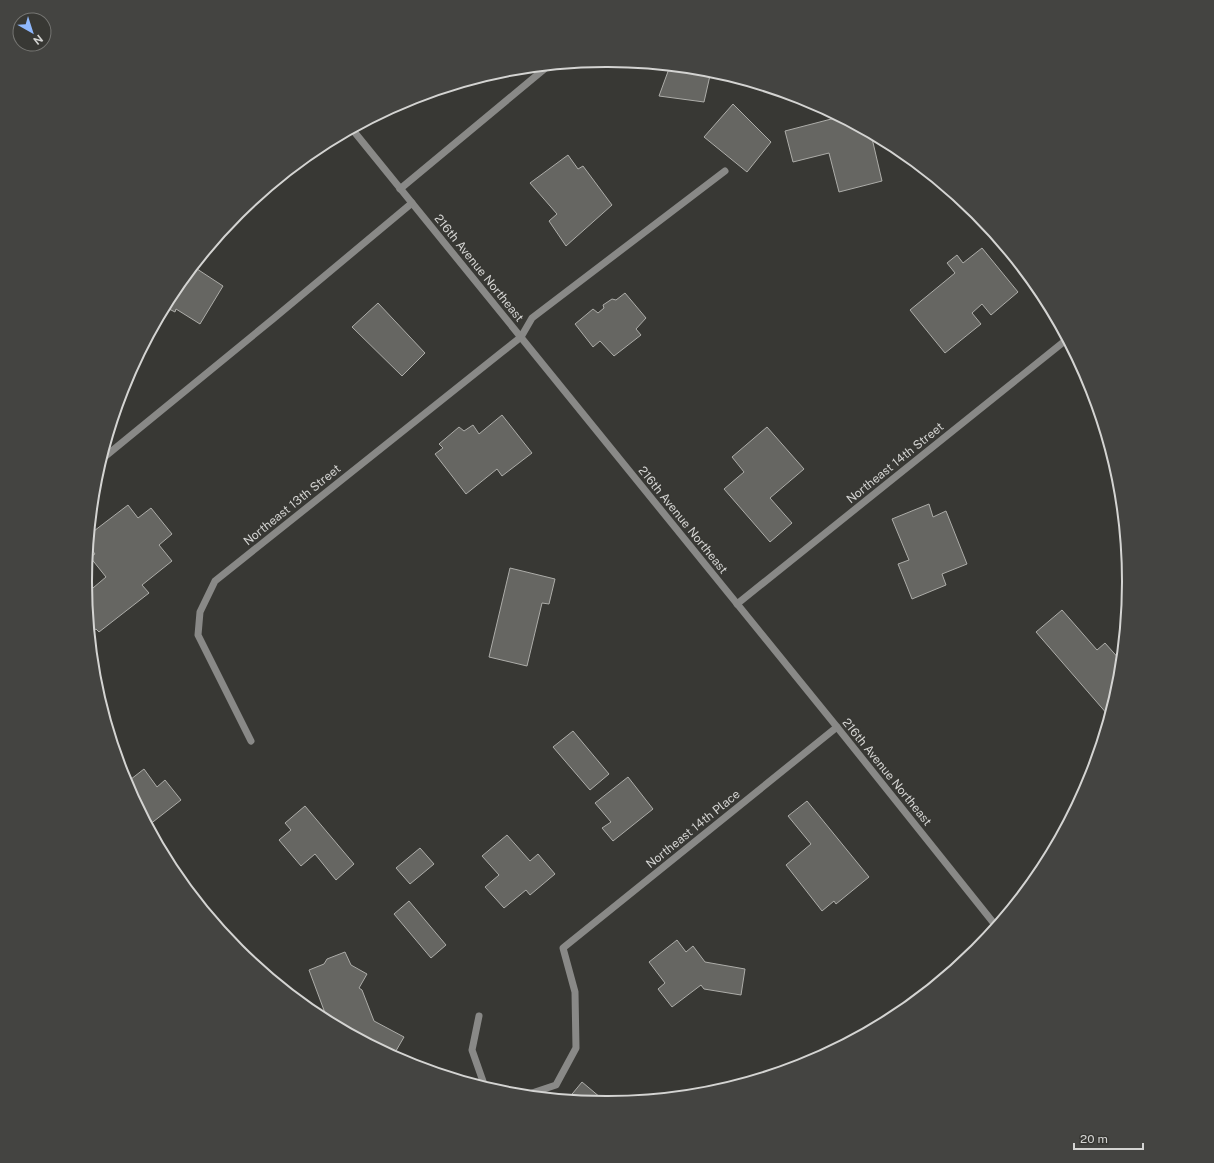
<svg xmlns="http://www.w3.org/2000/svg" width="1214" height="1163" font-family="'Public Sans',sans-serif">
<rect width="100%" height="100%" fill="#383834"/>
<!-- building -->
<g fill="#666662" stroke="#adada9">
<path d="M670 66 711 71 704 102 659 96Z"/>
<path d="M733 104 771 142 747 172 704 137Z"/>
<path d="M839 117 860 128 861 132 865 131 871 134 882 181 839 192 829 153 793 162 785 131Z"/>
<path d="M568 155 578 169 583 166 612 205 566 246 549 221 557 214 530 183Z"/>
<path d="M982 248 1018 292 991 315 982 304 972 313 981 324 945 353 910 310 955 273 947 263 957 255 963 263Z"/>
<path d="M194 267 223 286 200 324 176 309 175 312 165 307 174 292Z"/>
<path d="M625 293 646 318 636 329 641 335 614 356 600 341 593 347 575 324 593 309 598 313 604 308 603 305 612 299 616 300Z"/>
<path d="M378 303 425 353 402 376 352 327Z"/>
<path d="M502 415 532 453 502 476 497 469 466 494 435 454 443 448 439 444 459 427 464 431 473 425 479 434Z"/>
<path d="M767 427 804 469 770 498 792 523 770 542 724 489 744 472 732 457Z"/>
<path d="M929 504 933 517 946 511 967 564 942 574 946 585 912 599 898 564 909 560 892 519Z"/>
<path d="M128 505 138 518 151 508 172 534 159 545 172 561 142 585 149 593 99 632 96 629 91 632 87 593 106 577 90 557 95 554 89 546 90 534Z"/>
<path d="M510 568 555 579 549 604 542 603 527 666 489 657Z"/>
<path d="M1062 610 1097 650 1105 643 1121 661 1118 683 1109 714 1108 715 1036 632Z"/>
<path d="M573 731 609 774 590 790 553 747Z"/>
<path d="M144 769 157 787 165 780 181 800 149 825 126 783Z"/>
<path d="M628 777 653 809 613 841 602 828 611 822 595 803Z"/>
<path d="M807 801 869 877 836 904 834 901 822 911 786 865 811 844 788 816Z"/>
<path d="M305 806 354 864 336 880 315 854 301 866 279 840 291 830 285 823Z"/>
<path d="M507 835 530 861 538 854 555 874 530 895 526 890 504 908 485 887 499 875 482 856Z"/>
<path d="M420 848 434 864 410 884 396 868Z"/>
<path d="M409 901 446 945 431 958 394 914Z"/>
<path d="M677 940 686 952 693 946 705 962 745 969 741 995 704 989 701 985 672 1007 658 989 665 983 649 962Z"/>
<path d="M345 952 351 965 367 974 359 988 362 990 374 1021 404 1037 393 1056 328 1021 309 970 324 964 327 959Z"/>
<path d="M582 1082 607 1103 568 1099Z"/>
</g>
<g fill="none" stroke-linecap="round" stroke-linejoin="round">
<!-- minor -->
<g stroke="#898987" stroke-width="7">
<path d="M352 129 837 727 996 926"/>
<path d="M400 189 548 66"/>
<path d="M102 459 273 319 412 203"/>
<path d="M737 604 1066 340"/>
<path d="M251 741 198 635 200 612 215 581 502 352 521 337 532 318 725 171"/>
<path d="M479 1016 472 1050 485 1087 493 1089"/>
<path d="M526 1095 556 1085 576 1048 575 992 563 948 837 727"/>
</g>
</g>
<g text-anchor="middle" stroke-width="3" stroke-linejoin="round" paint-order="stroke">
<!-- street labels -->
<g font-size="12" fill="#d4d4d2" stroke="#383834">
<text transform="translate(479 268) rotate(51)" y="4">216th Avenue Northeast</text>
<text transform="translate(895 463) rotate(-39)" y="4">Northeast 14th Street</text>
<text transform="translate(292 505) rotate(-39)" y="4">Northeast 13th Street</text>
<text transform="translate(683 520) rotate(51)" y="4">216th Avenue Northeast</text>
<text transform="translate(887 772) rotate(51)" y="4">216th Avenue Northeast</text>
<text transform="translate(693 829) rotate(-39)" y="4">Northeast 14th Place</text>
</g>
</g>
<!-- crop -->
<path d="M0 0H1214V1163H0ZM606 67H608A514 514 0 0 1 1122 581V582A514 514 0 0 1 608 1096H606A514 514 0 0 1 92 582V581A514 514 0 0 1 606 67Z" fill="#444441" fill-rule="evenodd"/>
<path fill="none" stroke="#d4d4d2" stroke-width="2" d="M606 67H608A514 514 0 0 1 1122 581V582A514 514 0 0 1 608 1096H606A514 514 0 0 1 92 582V581A514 514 0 0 1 606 67Z"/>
<!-- north arrow -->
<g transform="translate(32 32) rotate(141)"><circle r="19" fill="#383834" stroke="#767673"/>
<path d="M0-3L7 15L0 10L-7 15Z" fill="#8fb8fd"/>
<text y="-6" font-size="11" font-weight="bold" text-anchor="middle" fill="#d4d4d2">N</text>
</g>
<!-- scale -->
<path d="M1074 1143v6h69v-6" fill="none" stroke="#d4d4d2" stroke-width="2"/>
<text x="1080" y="1143" font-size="12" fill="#d4d4d2" stroke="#383834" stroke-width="3" paint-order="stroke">20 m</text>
</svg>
